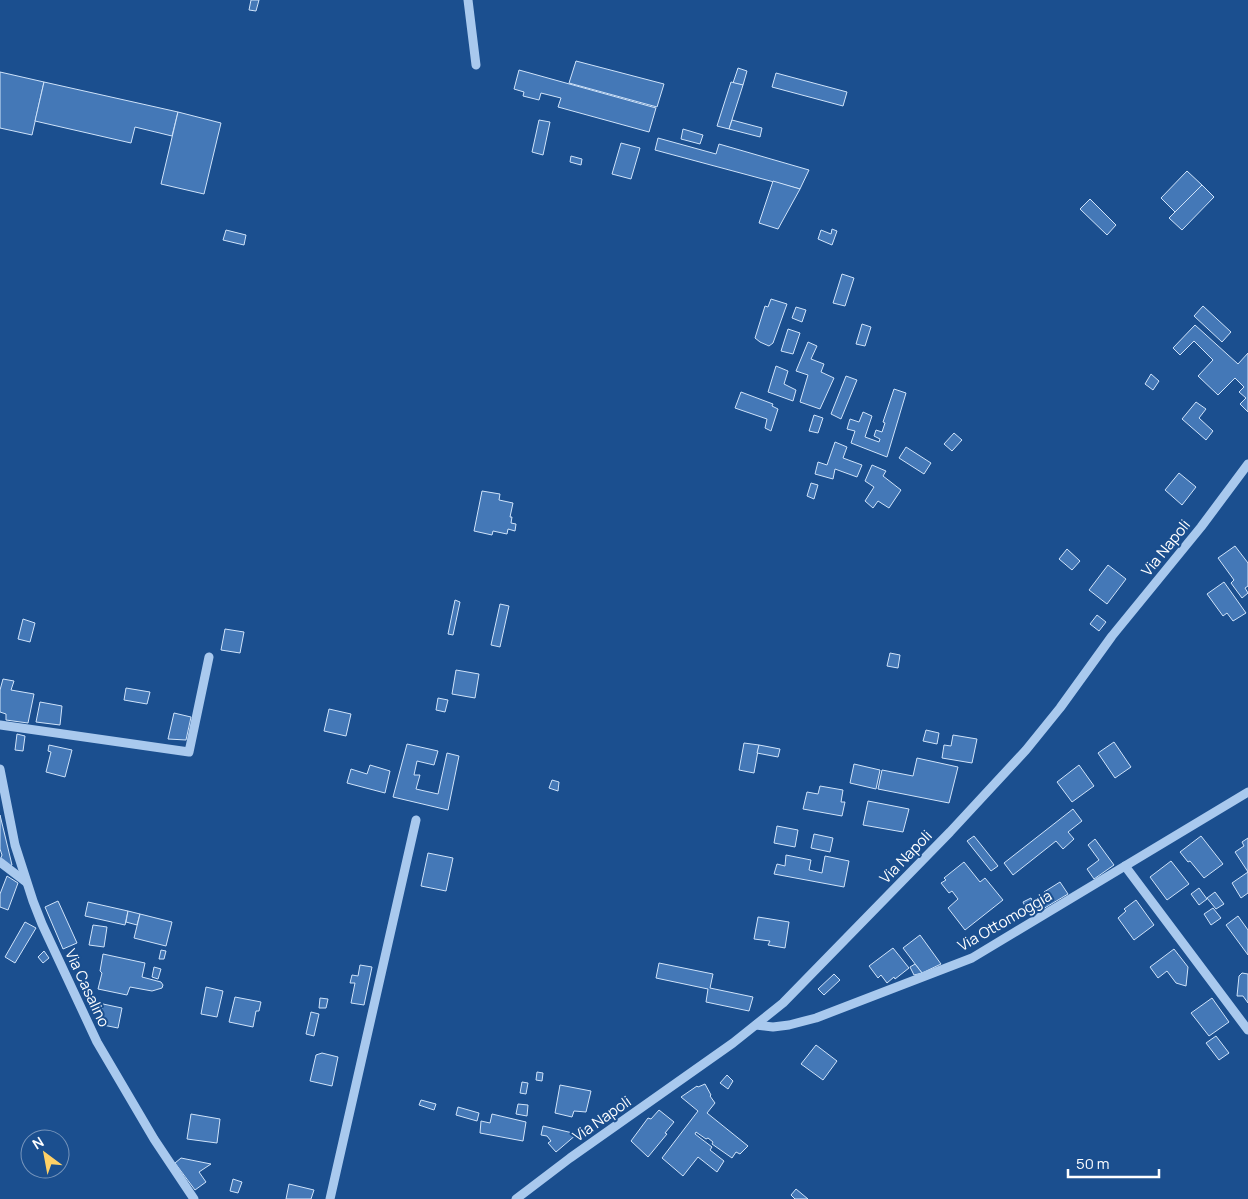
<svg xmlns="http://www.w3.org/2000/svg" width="1248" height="1199" font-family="Manrope,sans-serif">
<rect width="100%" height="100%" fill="#1b4f8f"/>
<!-- building -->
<g fill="#4478b7" stroke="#cfe3fa">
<path d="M251 0H259L256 11 249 10Z"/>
<path d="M576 61 664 84 657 107 569 83Z"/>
<path d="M738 68 747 71 743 85 733 83Z"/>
<path d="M519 70 656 108 649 132 558 107 561 98 541 93 539 100 523 96 524 92 514 89Z"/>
<path d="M0 72 44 82 32 135 0 128Z"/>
<path d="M776 73 847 92 843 106 772 87Z"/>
<path d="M44 82 178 112 172 136 135 127 131 143 35 121Z"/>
<path d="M731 82 743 85 729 129 717 126Z"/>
<path d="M178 112 221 123 204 194 161 184Z"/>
<path d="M539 120 550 122 543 155 532 152Z"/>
<path d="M732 120 762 128 760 137 729 129Z"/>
<path d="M683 129 703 135 700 144 681 139Z"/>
<path d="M658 138 716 154 719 144 809 170 800 189 655 150Z"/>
<path d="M621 143 640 148 631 179 612 174Z"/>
<path d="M571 156 582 159 581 165 570 162Z"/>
<path d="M1187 171 1202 185 1175 212 1161 198Z"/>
<path d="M773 181 800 189 778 229 759 223Z"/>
<path d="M1202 185 1214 197 1182 230 1169 218Z"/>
<path d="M1090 199 1116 225 1107 235 1080 209Z"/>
<path d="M832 229 837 231 832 245 818 239 821 230 831 234Z"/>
<path d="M226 230 246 235 244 245 223 240Z"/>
<path d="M842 274 854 278 845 306 833 303Z"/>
<path d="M771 299 787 304 773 343 769 346 760 342 755 338 765 306 768 307Z"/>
<path d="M1203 306 1231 332 1222 342 1194 316Z"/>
<path d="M796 307 806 310 802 322 792 318Z"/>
<path d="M862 324 871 327 865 346 856 344Z"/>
<path d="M1195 325 1238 364 1248 353V412L1240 404 1246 398 1239 392 1244 387 1235 378 1218 395 1198 376 1213 360 1194 341 1180 355 1173 348Z"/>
<path d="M788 329 800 333 793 354 781 351Z"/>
<path d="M808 342 817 346 811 359 824 364 821 372 834 378 820 409 800 402 808 375 796 371Z"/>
<path d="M776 366 788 371 784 384 796 390 793 401 768 392Z"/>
<path d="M1151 374 1159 381 1153 390 1145 384Z"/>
<path d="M846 376 857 380 841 419 831 414Z"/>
<path d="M894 389 906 393 887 457 851 443 855 431 847 429 850 419 859 422 863 412 872 416 865 437 879 442 880 439 874 436 876 430 882 432 885 423 883 422Z"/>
<path d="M741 392 773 404 772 406 778 409 771 431 765 428 767 419 735 408Z"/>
<path d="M1196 402 1206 409 1199 418 1213 431 1206 440 1182 419Z"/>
<path d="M814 415 823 418 818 433 809 431Z"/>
<path d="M954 433 962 440 952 451 944 444Z"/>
<path d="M835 442 847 447 843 458 862 465 857 477 835 469 833 479 815 474 818 462 827 465Z"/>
<path d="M906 447 931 463 924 474 899 458Z"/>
<path d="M872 465 886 471 883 476 901 490 889 508 878 501 873 508 865 501 874 487 865 481Z"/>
<path d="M1179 473 1196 487 1182 505 1165 490Z"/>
<path d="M811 483 818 485 814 499 807 496Z"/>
<path d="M482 491 500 494 499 500 513 503 510 517H512L511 523 516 524 515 531 508 529 507 534 493 531 492 535 474 531Z"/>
<path d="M1235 546 1248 563V586L1245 588 1248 593 1242 598 1231 583 1234 580 1218 558Z"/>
<path d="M1067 549 1080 561 1072 570 1059 559Z"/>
<path d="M1108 565 1126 579 1107 604 1089 590Z"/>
<path d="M1224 582 1246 613 1233 621 1227 613 1223 616 1207 594Z"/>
<path d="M455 600 460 602 453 635 448 634Z"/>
<path d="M500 604 509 606 500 647 491 645Z"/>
<path d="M1097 615 1106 622 1099 631 1090 624Z"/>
<path d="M23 619 35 623 30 642 18 639Z"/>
<path d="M225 629 244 632 240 653 221 650Z"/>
<path d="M890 653 900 655 898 668 887 666Z"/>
<path d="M456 670 479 674 475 698 452 694Z"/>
<path d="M3 679 14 681 11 690 34 694 28 723 6 720V714L0 712V690Z"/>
<path d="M126 688 150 692 147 704 124 700Z"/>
<path d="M438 698 448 700 445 712 436 710Z"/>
<path d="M40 702 62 706 60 725 36 722Z"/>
<path d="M329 709 351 714 346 736 324 731Z"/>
<path d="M174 713 191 717 186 740 168 739Z"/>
<path d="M926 730 939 733 937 744 923 741Z"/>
<path d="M17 734 25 736 23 751 15 750Z"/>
<path d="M953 735 977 739 972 763 942 758 944 745 951 746Z"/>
<path d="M1114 742 1131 767 1115 778 1098 753Z"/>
<path d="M744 743 759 745 754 773 739 770Z"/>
<path d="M407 744 438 751 434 765 417 761 414 775H420L416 789 438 794 447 753 459 756 448 810 393 797Z"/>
<path d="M49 745 72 750 65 777 46 772 51 752 48 751Z"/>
<path d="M759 745 780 749 778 757 757 753Z"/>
<path d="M917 758 958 767 949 803 878 789 882 770 913 776Z"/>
<path d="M854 764 880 770 876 789 850 783Z"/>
<path d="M370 765 390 771 385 793 347 783 351 769 367 774Z"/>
<path d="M1079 765 1094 786 1072 802 1057 782Z"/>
<path d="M552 780 559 782 558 791 549 788Z"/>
<path d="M820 786 843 790 841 802H845L842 816 803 809 807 792 818 794Z"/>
<path d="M868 801 909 809 903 832 863 825Z"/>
<path d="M1073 809 1082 821 1068 832 1074 839 1063 849 1056 841 1013 875 1004 863Z"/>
<path d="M0 815 12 865 8 867 0 860 2 855 0 849Z"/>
<path d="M777 826 798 830 795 847 774 843Z"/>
<path d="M814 834 833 838 830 852 811 848Z"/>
<path d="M974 836 998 866 991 871 967 841Z"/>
<path d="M1201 836 1223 864 1204 878 1190 861 1188 862 1180 852Z"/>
<path d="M1248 838V872L1235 852 1244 846 1242 842Z"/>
<path d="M1095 839 1114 865 1094 879 1087 869 1099 860 1088 845Z"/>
<path d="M428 853 453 858 446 891 421 886Z"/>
<path d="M786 855 811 860 809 870 822 873 825 856 849 861 844 887 774 874 777 864 785 866Z"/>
<path d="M1171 861 1189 884 1167 900 1150 877Z"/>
<path d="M964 862 980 882 985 878 1003 900 965 930 948 908 958 899 952 891 949 893 941 883 946 880 944 878Z"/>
<path d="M1248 872V893L1241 898 1232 883Z"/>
<path d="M7 876 18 883 8 910 0 907V894Z"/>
<path d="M1060 882 1068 894 1043 909 1040 903 1048 898 1044 892Z"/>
<path d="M1199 888 1207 899 1199 905 1191 894Z"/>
<path d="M1215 892 1224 904 1216 909 1207 898Z"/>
<path d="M1031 898 1034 904 1026 908 1023 902Z"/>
<path d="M1136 900 1154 925 1134 940 1118 918 1126 911 1124 909Z"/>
<path d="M58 901 77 943 63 949 45 907Z"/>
<path d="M88 902 128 911 125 925 85 916Z"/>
<path d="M1213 908 1221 918 1211 925 1204 914Z"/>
<path d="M128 911 140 914 137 925 126 922Z"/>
<path d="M140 914 172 922 166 946 134 938Z"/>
<path d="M1238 916 1248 930V955L1226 925Z"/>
<path d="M758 917 789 922 785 948 768 945 770 941 754 939Z"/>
<path d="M25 922 36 928 15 963 5 957Z"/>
<path d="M93 925 107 927 104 947 89 945Z"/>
<path d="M920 935 941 964 922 973 903 948Z"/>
<path d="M893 948 909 968 895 979 894 977 887 983 881 975 878 978 869 966Z"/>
<path d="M1174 949 1188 967 1186 986 1176 983 1167 971 1158 978 1150 967Z"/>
<path d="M161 950 166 951 164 959H159Z"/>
<path d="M44 951 49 958 43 963 38 957Z"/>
<path d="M103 954 145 963 142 977 161 982 163 985 162 988 152 991 130 987 127 995 98 989 102 973 100 971Z"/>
<path d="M659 963 713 974 710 988 753 997 749 1011 706 1002 708 989 656 978Z"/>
<path d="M915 964 922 973 914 975 910 967Z"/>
<path d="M360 965 372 967 364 1005 351 1003 355 983H350L352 975 358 976Z"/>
<path d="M154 967 161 969 158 979 152 977Z"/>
<path d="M1242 973 1248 974V1003L1243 996H1237L1239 976Z"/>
<path d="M834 974 840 980 824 995 818 989Z"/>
<path d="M206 987 223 991 217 1017 201 1014Z"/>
<path d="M235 997 261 1002 259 1011H256L253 1027 229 1022Z"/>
<path d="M320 998 328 999 326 1008H319Z"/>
<path d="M1212 998 1229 1022 1209 1036 1191 1013Z"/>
<path d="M103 1004 122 1008 118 1028 98 1024Z"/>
<path d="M311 1012 319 1014 314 1036 306 1034Z"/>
<path d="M1216 1036 1229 1053 1219 1060 1206 1043Z"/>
<path d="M816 1045 837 1061 823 1080 801 1064Z"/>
<path d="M322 1053 338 1057 332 1086 310 1081 316 1055Z"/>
<path d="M537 1072 543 1073 542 1081 536 1080Z"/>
<path d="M727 1075 733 1081 728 1089 720 1083Z"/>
<path d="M522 1082 528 1083 526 1094 520 1093Z"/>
<path d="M705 1084 711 1095 710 1096 715 1103 707 1113 748 1146 740 1154 736 1152 732 1158 712 1144 713 1142 708 1138 706 1139 696 1132 695 1134 712 1147 710 1150 724 1161 717 1172 698 1157 683 1176 662 1158 698 1111 681 1097 697 1086 698 1087Z"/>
<path d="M560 1085 591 1091 586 1112 574 1111 572 1117 555 1113Z"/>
<path d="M421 1100 436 1104 434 1110 419 1105Z"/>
<path d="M518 1104 528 1105 527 1116 516 1114Z"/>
<path d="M458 1107 479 1113 477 1121 456 1115Z"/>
<path d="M659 1110 674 1122 665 1133 667 1134 648 1157 631 1141 648 1118 651 1119Z"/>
<path d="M191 1114 220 1119 217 1143 187 1139Z"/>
<path d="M492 1114 526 1122 523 1141 480 1133 481 1121 490 1123Z"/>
<path d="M543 1126 577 1134 556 1152 548 1143 551 1141 547 1136 541 1135Z"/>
<path d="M181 1158 211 1164 199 1172 206 1182 195 1190 175 1163Z"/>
<path d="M233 1179 242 1182 238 1193 230 1191Z"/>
<path d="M289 1184 314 1190 311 1199H286Z"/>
<path d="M796 1189 808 1199H795L791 1195Z"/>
</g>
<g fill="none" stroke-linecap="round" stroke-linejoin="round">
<!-- minor -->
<g stroke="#a9c9ee" stroke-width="9">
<path d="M468 0 476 65"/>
<path d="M0 725 189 752 209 657"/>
<path d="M0 769 15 845 33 901 42 924 97 1042 154 1139 194 1199"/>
<path d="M0 862 26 882"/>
<path d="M1125 866 1248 1030"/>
<path d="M756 1025 773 1027 789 1025 816 1018 972 958 1248 792"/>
<path d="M330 1199 416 820"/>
<path d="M516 1199 570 1158 733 1043 783 1003 950 832 1026 750 1060 708 1112 636 1201 527 1248 464"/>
</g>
</g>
<g text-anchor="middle" stroke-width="4" stroke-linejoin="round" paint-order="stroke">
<!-- street labels -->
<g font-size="15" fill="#fff" stroke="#1b4f8f">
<text transform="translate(1166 548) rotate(-51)" y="5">Via Napoli</text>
<text transform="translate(906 857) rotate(-46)" y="5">Via Napoli</text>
<text transform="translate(1005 921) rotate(-30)" y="5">Via Ottomoggia</text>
<text transform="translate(87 988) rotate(65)" y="5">Via Casalino</text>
<text transform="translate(602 1119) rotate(-35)" y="5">Via Napoli</text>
</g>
</g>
<!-- north arrow -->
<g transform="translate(45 1154) rotate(328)"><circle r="24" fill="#1b4f8f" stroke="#7695bc"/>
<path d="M0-4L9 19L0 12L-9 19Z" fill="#ffd166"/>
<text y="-8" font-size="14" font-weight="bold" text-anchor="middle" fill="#ffffff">N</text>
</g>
<!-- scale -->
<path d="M1068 1169v8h91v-8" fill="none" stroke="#ffffff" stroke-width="2.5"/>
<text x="1076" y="1169" font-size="15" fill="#ffffff" stroke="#1b4f8f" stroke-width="4" paint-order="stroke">50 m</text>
</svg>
